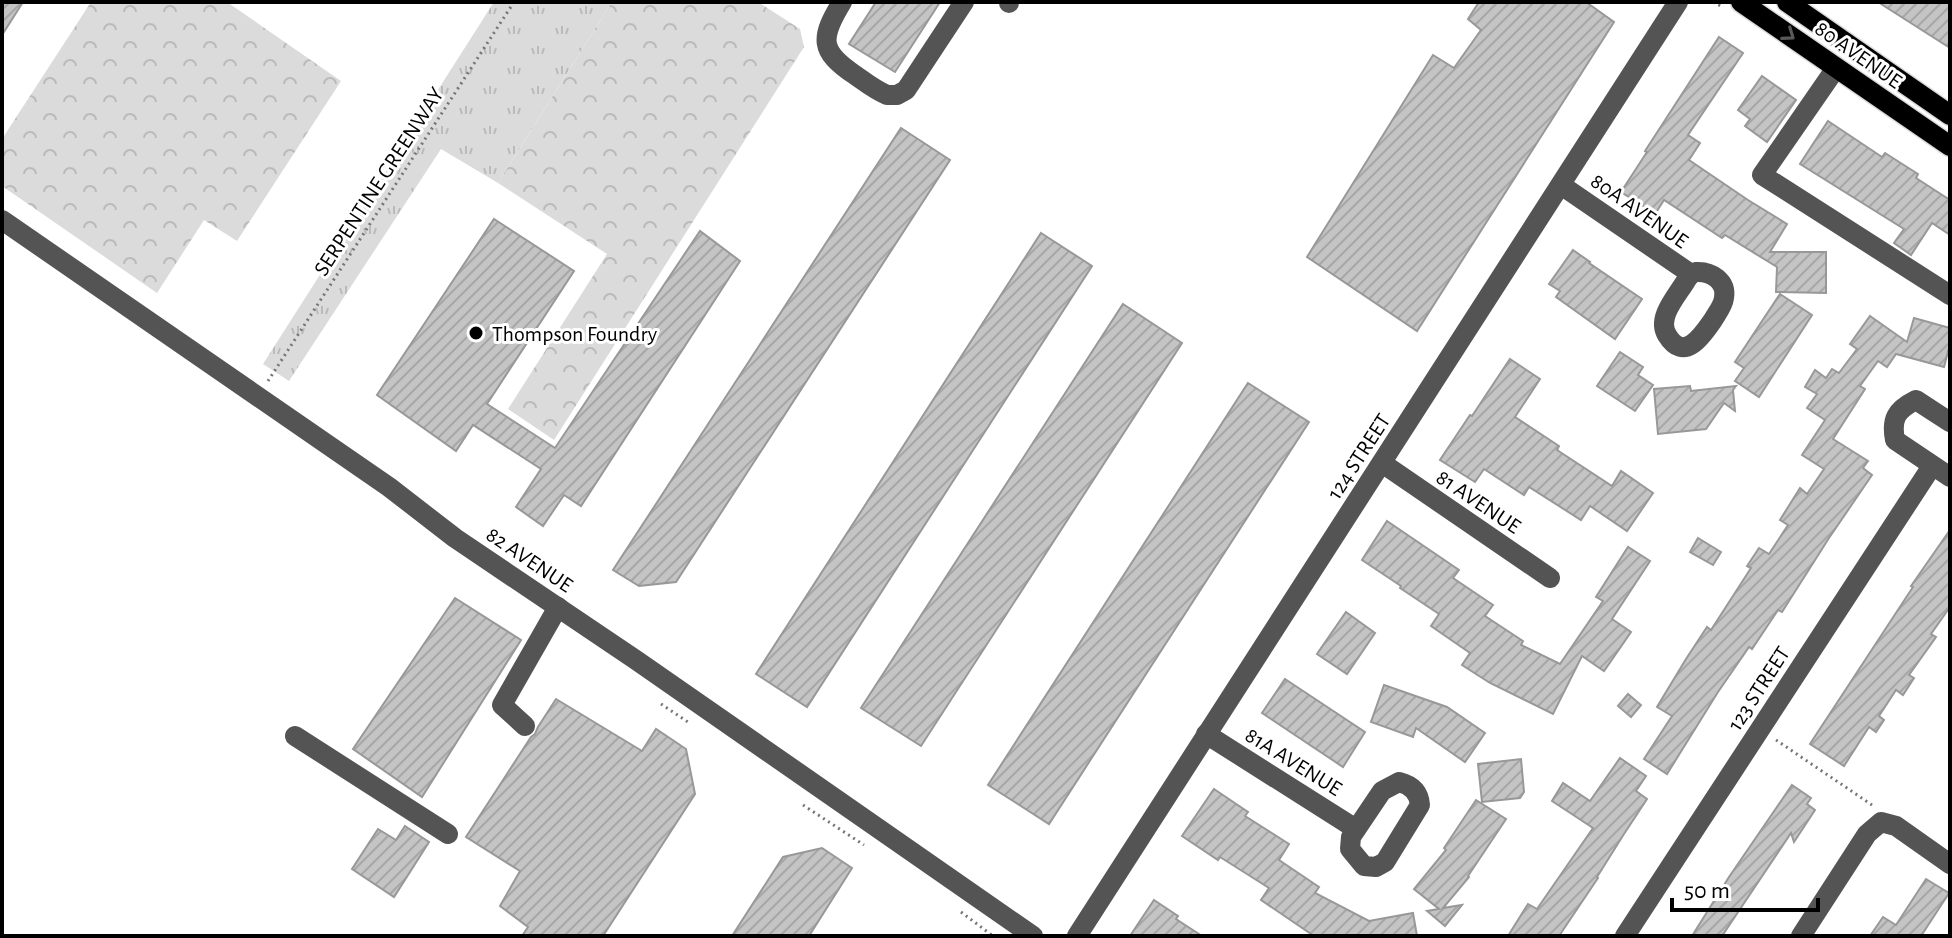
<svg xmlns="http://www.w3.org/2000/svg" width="1952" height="938" font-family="'Alegreya Sans',sans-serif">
<defs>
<pattern id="grass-tufts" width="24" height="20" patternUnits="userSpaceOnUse" patternTransform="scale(2)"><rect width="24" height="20" fill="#dbdbdb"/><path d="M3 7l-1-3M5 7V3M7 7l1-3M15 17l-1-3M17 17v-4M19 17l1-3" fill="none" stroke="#bababa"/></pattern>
<pattern id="forest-crowns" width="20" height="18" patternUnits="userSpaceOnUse" patternTransform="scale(2)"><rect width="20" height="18" fill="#dbdbdb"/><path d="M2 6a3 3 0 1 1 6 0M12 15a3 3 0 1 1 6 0" fill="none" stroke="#bababa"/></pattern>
<pattern id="building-hatch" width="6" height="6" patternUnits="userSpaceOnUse" patternTransform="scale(2)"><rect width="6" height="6" fill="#c4c4c4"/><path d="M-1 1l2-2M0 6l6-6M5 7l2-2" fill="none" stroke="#a7a7a7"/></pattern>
</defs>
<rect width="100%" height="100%" fill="#fff"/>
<!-- grass -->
<path fill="url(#grass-tufts)" d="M494 2H612L498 183 441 149 289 381 263 364Z"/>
<!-- forest -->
<g fill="url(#forest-crowns)">
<path d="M91 2H227L341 81 237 241 204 220 157 293 2 186V139Z"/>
<path d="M612 2H758L800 29 804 47 554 440 508 409 607 254 498 183Z"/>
</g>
<!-- building -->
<g fill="url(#building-hatch)" stroke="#989898" stroke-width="2">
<path d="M2 2H23L2 35Z"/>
<path d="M876 2H940L895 72 849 44Z"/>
<path d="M1479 2H1586L1614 22 1417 331 1307 257 1433 55 1454 68 1481 30 1468 19Z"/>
<path d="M1878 2H1950V48Z"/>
<path d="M1719 37 1743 53 1688 135 1700 143 1689 160 1748 200 1787 224 1770 252H1826V293L1776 292 1777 267 1725 235 1722 238 1664 200 1655 214 1621 192 1647 152 1645 151Z"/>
<path d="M1762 76 1796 100 1767 142 1745 126 1750 119 1738 110Z"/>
<path d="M1828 121 1882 157 1885 153 1918 174 1916 178 1950 200V235L1932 223 1911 255 1894 243 1904 229 1800 164Z"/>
<path d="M901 128 950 160 676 582 639 586 613 570Z"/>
<path d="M494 219 574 271 487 404 555 448 700 231 740 261 581 506 564 495 543 526 516 507 541 469 473 425 456 451 377 395Z"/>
<path d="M1041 233 1092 266 807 707 756 674Z"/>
<path d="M1573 250 1590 262 1589 263 1642 299 1615 339 1556 297 1560 291 1549 284Z"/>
<path d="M1780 294 1812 315 1759 397 1735 381 1744 368 1735 362Z"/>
<path d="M1123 304 1182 343 921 746 861 708Z"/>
<path d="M1870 316 1907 342 1914 318 1950 328V344L1944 367 1896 354 1887 367 1878 361 1860 386 1865 389 1833 439 1868 461 1863 468 1872 475 1829 538 1782 612 1778 610 1752 649 1749 647 1718 692 1667 774 1644 759 1672 716 1657 707 1686 659 1707 627 1711 630 1751 568 1747 566 1759 548 1769 554 1788 525 1780 520 1800 488 1807 494 1824 469 1802 455 1825 420 1807 408 1817 394 1805 387 1815 370 1826 378 1832 369 1839 373 1857 349 1850 344Z"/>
<path d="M1620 352 1643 367 1638 375 1653 385 1635 411 1597 386Z"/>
<path d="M1510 359 1540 379 1515 417 1559 446 1557 450 1612 486 1621 471 1653 493 1627 531 1590 506 1581 520 1529 487 1524 495 1484 469 1475 482 1440 460 1470 415 1472 416Z"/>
<path d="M1248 383 1309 422 1049 824 988 785Z"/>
<path d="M1690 386 1691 391 1736 386 1733 390 1735 411 1724 403 1706 429 1658 434 1654 389Z"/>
<path d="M1387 521 1459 570 1453 578 1493 605 1485 616 1523 641 1521 645 1560 664 1603 601 1596 597 1628 547 1650 561 1612 619 1631 632 1604 671 1582 656 1553 714 1490 683 1462 665 1470 653 1431 626 1439 614 1400 588 1401 586 1362 560Z"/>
<path d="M1950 530V607L1931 634 1936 637 1909 675 1914 678 1903 695 1896 690 1879 716 1884 720 1876 732 1869 727 1844 766 1810 744 1913 587 1911 586Z"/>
<path d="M1698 538 1721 552 1713 565 1690 552Z"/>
<path d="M455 598 521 640 422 797 353 749Z"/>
<path d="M1346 612 1375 633 1347 674 1317 654Z"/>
<path d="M1285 679 1365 732 1343 767 1262 713Z"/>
<path d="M1384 685 1447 707 1485 733 1465 762 1416 728 1413 737 1371 722Z"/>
<path d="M1628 694 1641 705 1631 717 1618 706Z"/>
<path d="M556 699 642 751 656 729 686 749 695 794 603 936H522L528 927 500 906 520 871 466 837 531 737 535 734 538 727Z"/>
<path d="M1620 758 1646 776 1636 791 1647 799 1624 834 1597 877 1598 878 1559 936H1508L1528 904 1537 909 1593 828 1552 801 1563 783 1590 801Z"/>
<path d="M1521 759 1524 792 1520 798 1482 802 1478 764Z"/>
<path d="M1792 785 1811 798 1807 804 1815 810 1794 842 1791 833 1722 936H1692L1729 877Z"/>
<path d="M1214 789 1248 812 1245 816 1289 844 1279 860 1319 887 1315 893 1369 921 1413 913 1417 936H1314L1261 900 1269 888 1220 857 1218 860 1182 836Z"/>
<path d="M1476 800 1506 819 1468 876 1469 877 1443 908 1462 905 1445 926 1427 911 1439 909 1414 889 1446 850 1444 848Z"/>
<path d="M405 826 429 842 394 897 352 869 378 829 396 840Z"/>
<path d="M822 848 852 868 809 936H732L783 857Z"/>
<path d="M1926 879 1949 893 1921 936H1870L1883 917 1896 925Z"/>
<path d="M1154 900 1178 916 1176 919 1202 936H1130Z"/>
</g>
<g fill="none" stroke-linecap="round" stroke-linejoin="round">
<!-- major casing -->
<g stroke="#dbdbdb" stroke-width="23">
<g id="major">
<path d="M1741 2 1950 146"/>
<path d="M1787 2 1950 115"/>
</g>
</g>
<!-- path -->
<g stroke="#767676" stroke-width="3" stroke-dasharray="2 4" stroke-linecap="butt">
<path d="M1713 2 1723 7"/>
<path d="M268 381 514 2"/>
<path d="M661 704 688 722"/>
<path d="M1776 740 1872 805"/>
<path d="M803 805 864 845"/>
<path d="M961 912 993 936"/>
</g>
<!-- minor -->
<g stroke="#545454" stroke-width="20">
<path d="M842 2C820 38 819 51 855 75 865 82 875 90 887 95H897L906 90 964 2"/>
<path d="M1009 3V2"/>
<path d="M1836 68 1762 175 1950 295"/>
<path d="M1561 185 1691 274"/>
<path d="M2 220 389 487 455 538 636 660 1033 936"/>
<path d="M1696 272C1711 271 1727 281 1724 298 1723 306 1717 313 1713 320 1702 336 1684 363 1667 335 1656 317 1678 295 1687 279L1691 274Z"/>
<path d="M1950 422 1916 400C1896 410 1891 419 1895 440L1950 477"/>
<path d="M1382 463 1550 578"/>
<path d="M525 726 502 705 558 607"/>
<path d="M1206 734 1356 829"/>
<path d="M295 736 448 834"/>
<path d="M1399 782C1411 785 1419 792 1420 805L1385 862 1376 867 1364 866 1350 849 1351 837 1382 791Z"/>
<path d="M1077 936 1678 2"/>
<path d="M1625 936 1932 466"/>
<path d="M1801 936 1867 834 1881 822 1896 826 1950 864"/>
</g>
<!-- major -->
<use href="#major" stroke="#000" stroke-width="20"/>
</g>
<!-- one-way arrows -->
<defs><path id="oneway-chevron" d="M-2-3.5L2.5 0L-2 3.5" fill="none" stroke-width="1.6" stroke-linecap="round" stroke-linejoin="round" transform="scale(2)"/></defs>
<use stroke="#595959" href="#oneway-chevron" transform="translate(1789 35) rotate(35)"/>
<!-- markers -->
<circle fill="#000" stroke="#fff" stroke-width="3" cx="476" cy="333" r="8"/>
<g text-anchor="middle" stroke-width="6" stroke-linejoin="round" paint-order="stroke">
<!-- street labels -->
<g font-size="22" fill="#000" stroke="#fff">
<text transform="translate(1859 54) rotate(35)" y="8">80 AVENUE</text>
<text transform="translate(378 181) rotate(-57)" y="8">SERPENTINE GREENWAY</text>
<text transform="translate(1640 210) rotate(35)" y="8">80A AVENUE</text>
<text transform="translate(1358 456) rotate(-57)" y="8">124 STREET</text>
<text transform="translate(1479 501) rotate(34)" y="8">81 AVENUE</text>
<text transform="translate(530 559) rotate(34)" y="8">82 AVENUE</text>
<text transform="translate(1758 688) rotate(-57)" y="8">123 STREET</text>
<text transform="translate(1294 761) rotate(32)" y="8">81A AVENUE</text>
</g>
<!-- poi labels -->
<g font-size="22" fill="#000" stroke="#fff" text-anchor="start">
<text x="492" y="341">Thompson Foundry</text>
</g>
</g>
<!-- border -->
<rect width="1952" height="938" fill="none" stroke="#000000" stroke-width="8"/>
<!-- scale -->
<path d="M1672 898v12h146v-12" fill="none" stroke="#000000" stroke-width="4"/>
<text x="1684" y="898" font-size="24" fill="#000000" stroke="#ffffff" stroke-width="6" paint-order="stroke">50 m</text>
</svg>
